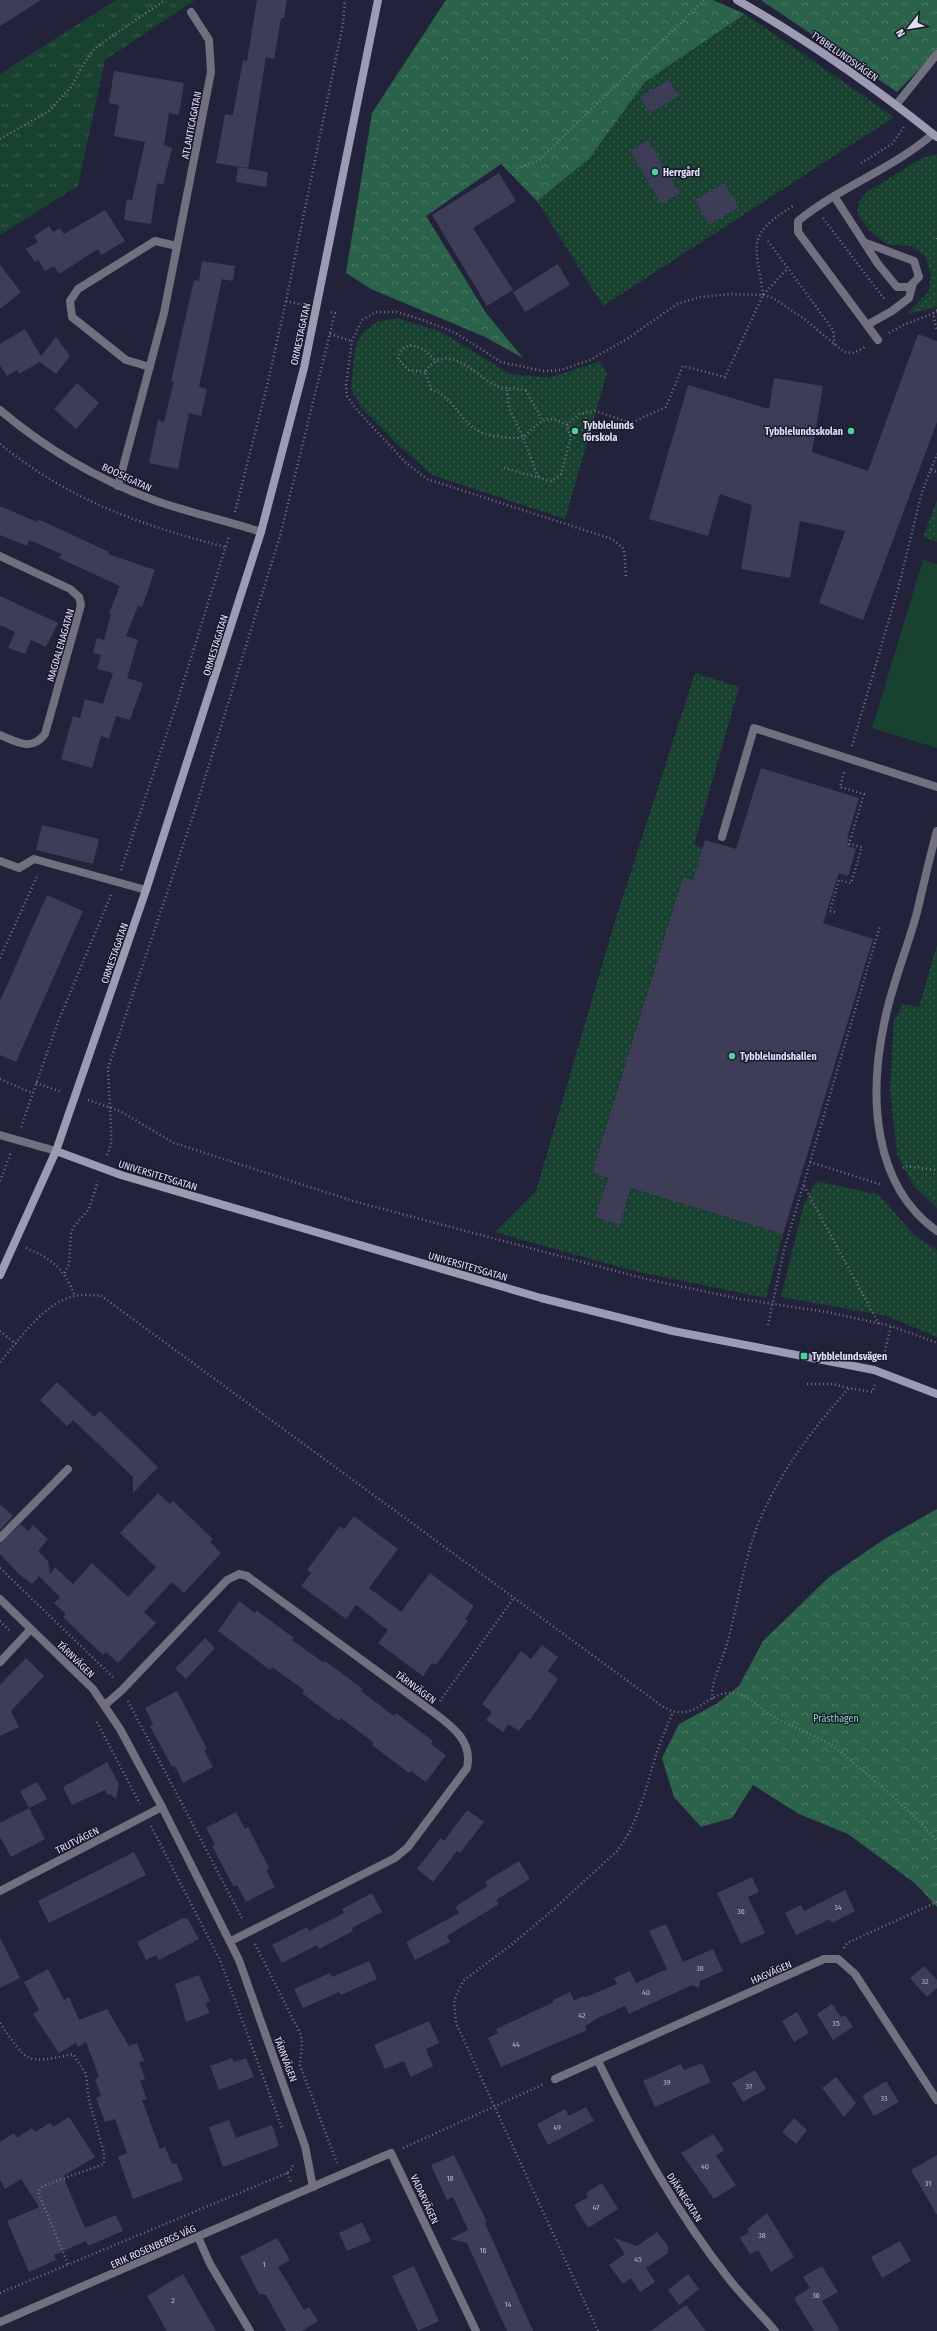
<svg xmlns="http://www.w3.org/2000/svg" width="937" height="2331" font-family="'Fira Sans Condensed',sans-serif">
<defs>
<pattern id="grass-dots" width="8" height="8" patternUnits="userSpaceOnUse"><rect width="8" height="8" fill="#184130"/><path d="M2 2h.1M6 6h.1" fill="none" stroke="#395c4e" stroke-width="1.8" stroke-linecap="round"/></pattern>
<pattern id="forest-crowns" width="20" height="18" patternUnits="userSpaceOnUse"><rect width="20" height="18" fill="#2b624a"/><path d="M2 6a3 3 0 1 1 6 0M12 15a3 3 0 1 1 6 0" fill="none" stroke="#497865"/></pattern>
<pattern id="park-tufts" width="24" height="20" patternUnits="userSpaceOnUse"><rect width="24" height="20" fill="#184130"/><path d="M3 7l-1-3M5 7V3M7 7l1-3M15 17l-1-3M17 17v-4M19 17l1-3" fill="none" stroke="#395c4e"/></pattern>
</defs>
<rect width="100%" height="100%" fill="#23223b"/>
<!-- grass -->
<g fill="url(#grass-dots)">
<path d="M745 14 894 117 603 306 537 201 589 159 645 82Z"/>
<path d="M937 154V307L907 314 929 291 931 274 925 256 912 246 888 245 870 231 858 215V203L867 192 922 158Z"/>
<path d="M397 318 441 332 510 374 549 378 600 361 607 373 565 519 432 475 395 442 361 407 351 389 355 348 362 333 377 322Z"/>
<path d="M937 500V542L923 537Z"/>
<path d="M695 673 739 687 694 845 703 848 693 880 683 877 592 1173 607 1178 596 1217 620 1225 631 1188 783 1234 766 1298 634 1271 495 1232 536 1191 615 921Z"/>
<path d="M937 945V1208L914 1186 897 1154 890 1089 894 1020 903 1004 919 1007Z"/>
<path d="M816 1181 879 1195 915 1236 937 1250V1337L887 1316 781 1297 804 1204Z"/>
</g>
<!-- forest -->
<g fill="url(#forest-crowns)">
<path d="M446 0H713L745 14 645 82 589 159 537 201 501 164 426 216 486 313 523 358 483 336 371 289 346 273 372 113Z"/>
<path d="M761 0H937V51L897 92Z"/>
<path d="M937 1509V1907L916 1884 848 1834 799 1814 753 1785 732 1818 701 1827 674 1797 662 1758 679 1724 716 1704 739 1686 763 1641 829 1577 886 1538Z"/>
</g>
<!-- park -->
<path fill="url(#park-tufts)" d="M116 0H195L105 60 78 186 0 235V74Z"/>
<!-- pitch -->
<path fill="#184130" d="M923 560 937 564V748L872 728Z"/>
<!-- building -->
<g fill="#3e3d58">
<path d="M0 0H41L0 26Z"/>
<path d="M257 0H287L284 18H281L274 59 266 57 248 168 216 163 225 114 233 115 243 60 247 61Z"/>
<path d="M114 71 184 83 179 115 169 113 164 145 172 148 163 185 157 183 151 224 124 220 127 199 132 200 145 142 114 136 119 105 109 103Z"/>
<path d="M669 80 679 96 650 113 640 97Z"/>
<path d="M648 140 680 193 661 204 630 151Z"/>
<path d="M238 167 268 172 266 187 236 182Z"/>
<path d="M499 173 516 201 473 228 513 290 487 306 432 215Z"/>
<path d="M724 183 739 207 709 225 695 200Z"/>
<path d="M105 210 125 241 101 255 98 249 59 274 54 266 45 271 38 260 35 262 26 249 38 242 34 236 49 226 53 232 60 228 64 234Z"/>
<path d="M202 261 235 266 233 281 222 279 199 387 207 389 201 416 189 413 178 469 149 463 158 420 164 422 174 381H171L194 280 199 281Z"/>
<path d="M558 264 570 285 525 312 513 292Z"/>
<path d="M0 265 21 292 0 309Z"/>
<path d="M25 329 41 356 56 337 70 356 56 374 40 362 19 374 17 370 7 376 0 365V344Z"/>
<path d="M918 334 937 341V422L863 620 819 603 845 531 800 521 790 578 741 569 752 505 720 494 708 536 649 519 688 385 769 409 774 378 823 386 812 452 868 471Z"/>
<path d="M77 383 99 403 76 429 54 409Z"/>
<path d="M0 506 37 522 38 519 109 552 108 554 155 570 142 607 138 606 126 636 138 640 127 678 143 683 130 720 116 716 109 739 101 736 92 768 61 759 73 716 80 718 85 699 103 704 113 673 97 669 101 655 93 653 97 638 104 640 111 614 109 613 120 586 59 558 62 554 29 540 27 546 0 535Z"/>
<path d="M0 596 58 623 46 647 31 640 25 654 8 648 15 632 0 625Z"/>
<path d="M761 768 859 798 847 838 849 839 847 846 856 849 848 876 839 873 823 923 873 939 783 1234 631 1188 620 1225 595 1217 608 1178 592 1173 683 877 693 880 705 840 736 849Z"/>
<path d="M42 825 99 839 93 864 36 850Z"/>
<path d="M47 895 83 911 16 1062 0 1055V1001Z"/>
<path d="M57 1382 94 1417 100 1411 158 1467 133 1493V1477L73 1420 67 1426 40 1400Z"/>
<path d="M158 1493 170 1504 173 1501 213 1539 210 1542 221 1553 184 1593 172 1582 144 1612 156 1623 118 1663 106 1652 103 1655 63 1617 66 1614 54 1603 60 1597 39 1576 32 1584 19 1574 0 1554V1543L21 1524 28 1531 33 1525 48 1539 38 1551 48 1561 50 1574 55 1567 73 1584 92 1563 128 1597 156 1567 120 1533Z"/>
<path d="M0 1504 13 1516 0 1530Z"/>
<path d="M354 1516 398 1549 369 1588 401 1612 430 1573 474 1606 465 1619 468 1621 436 1665 432 1663 423 1676 378 1643 388 1630 356 1605 346 1619 301 1586 311 1573 307 1570 340 1526 344 1529Z"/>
<path d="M239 1601 255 1613 256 1610 294 1638 292 1640 324 1663 325 1661 363 1689 361 1691 394 1716 396 1713 433 1741 431 1744 446 1755 426 1782 411 1771 409 1773 372 1745 374 1743 341 1718 339 1721 302 1693 304 1690 272 1667 270 1670 218 1631Z"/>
<path d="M205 1638 215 1648 186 1679 175 1669Z"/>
<path d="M542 1645 558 1657 548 1671 558 1679 530 1720 528 1719 519 1731 508 1724 503 1732 486 1720 492 1712 482 1704 521 1651 531 1659Z"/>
<path d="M26 1658 44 1676 11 1711 19 1727 0 1736V1685Z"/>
<path d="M177 1691 207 1749 204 1750 213 1767 183 1783 175 1766 172 1767 150 1726 153 1724 145 1708Z"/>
<path d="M107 1762 119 1784 116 1799 110 1794 108 1795 105 1790 72 1805 63 1787Z"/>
<path d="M37 1782 47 1799 29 1808 20 1791Z"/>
<path d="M29 1808 45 1839 11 1857 0 1837V1823Z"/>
<path d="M467 1810 484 1822 460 1853 457 1851 433 1882 417 1869 441 1838 444 1841Z"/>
<path d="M236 1812 245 1829 248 1827 269 1868 266 1870 275 1887 246 1902 237 1885 234 1887 212 1846 215 1844 206 1828Z"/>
<path d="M134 1852 146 1875 49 1923 38 1901Z"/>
<path d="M519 1861 530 1879 496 1900 499 1904 447 1936 450 1942 415 1960 406 1942 459 1913 455 1907 488 1886 485 1882Z"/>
<path d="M752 1877 759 1892 748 1897 765 1933 741 1944 717 1893Z"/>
<path d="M845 1890 855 1911 832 1923 830 1919 796 1935 785 1913 801 1905 804 1911Z"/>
<path d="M372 1893 382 1912 352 1928 353 1931 319 1949 317 1945 282 1963 272 1945 307 1927 309 1931 344 1913 342 1909Z"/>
<path d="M183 1918 184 1919 187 1918 199 1939 159 1960 156 1955 146 1960 137 1942Z"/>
<path d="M666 1924 683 1962 713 1949 723 1971 700 1981 699 1988 692 1985 629 2014 625 2006 598 2018 585 2026 587 2030 501 2067 488 2038 498 2033 496 2029 554 2002 553 2000 570 1992 574 2001 583 1996 586 1997 617 1984 614 1978 630 1971 636 1983 667 1969 649 1931Z"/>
<path d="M0 1938 20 1978 0 1988Z"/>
<path d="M369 1961 377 1979 341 1995 339 1992 303 2008 294 1989 330 1973 332 1977Z"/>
<path d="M924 1966 937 1980V1988L927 1997 910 1978Z"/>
<path d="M48 1969 64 2000 69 1997 79 2020 107 2009 129 2046 137 2043 144 2061 139 2062 145 2079 140 2081 147 2099 142 2100 160 2149 165 2147 172 2164 176 2163 183 2180 133 2199 118 2157 127 2153 115 2119 105 2122 96 2098 101 2096 95 2079 99 2077 86 2042 78 2047 76 2043 59 2053 33 2014 39 2010 24 1982Z"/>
<path d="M199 1975 210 2001 205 2004 210 2013 186 2022 175 1984Z"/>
<path d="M832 2004 841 2017 845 2015 853 2027 833 2040 817 2014Z"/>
<path d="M797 2012 809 2033 794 2042 782 2021Z"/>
<path d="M429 2021 439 2043 426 2049 433 2066 411 2077 404 2061 385 2069 374 2045Z"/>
<path d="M232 2058 234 2062 246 2058 254 2077 219 2090 210 2066Z"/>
<path d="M702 2063 711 2082 655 2107 643 2081 681 2064 684 2070Z"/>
<path d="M755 2070 766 2089 743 2102 732 2083Z"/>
<path d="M836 2077 856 2103 844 2117 822 2088Z"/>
<path d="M886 2081 899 2102 874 2116 862 2096Z"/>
<path d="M586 2107 594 2121 548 2145 537 2124 565 2109 569 2116Z"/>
<path d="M69 2117 95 2157 63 2176 85 2228 116 2215 123 2231 88 2246 86 2241 54 2255 56 2260 29 2272 7 2221 39 2207 21 2179 5 2189 0 2180V2142L14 2133 17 2138 32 2128 35 2132 50 2123 53 2127Z"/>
<path d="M794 2118 807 2130 796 2144 782 2132Z"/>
<path d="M229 2120 236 2138 272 2125 279 2146 223 2167 209 2127Z"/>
<path d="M713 2134 724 2150 716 2156 736 2185 714 2199 681 2153Z"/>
<path d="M454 2155 487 2222 485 2223 533 2331H507L467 2243 450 2239 468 2230 453 2197 447 2200 431 2165Z"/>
<path d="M937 2155V2215L911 2170Z"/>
<path d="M602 2183 618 2209 588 2228 574 2205 588 2197 586 2193Z"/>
<path d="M767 2213 794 2257 771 2272 758 2250 750 2254 740 2238 749 2232 747 2229Z"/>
<path d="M362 2222 371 2241 347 2251 339 2233Z"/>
<path d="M657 2232 668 2246V2253L646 2268 655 2282 640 2292 631 2278 623 2284 609 2265 625 2254 614 2238 637 2246Z"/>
<path d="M277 2238 290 2260 278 2267 304 2310 309 2307 318 2321 302 2331H286L266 2295 259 2294 240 2257Z"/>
<path d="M900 2241 911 2261 882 2278 871 2257Z"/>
<path d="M414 2266 439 2321 418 2331 392 2276Z"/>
<path d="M822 2266 838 2292 822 2301 840 2331H814L794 2298 810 2288 803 2277Z"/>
<path d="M183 2274 216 2331H167L147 2296Z"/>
<path d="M688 2274 699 2289 679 2305 668 2290Z"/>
<path d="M686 2305 706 2331H651Z"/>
</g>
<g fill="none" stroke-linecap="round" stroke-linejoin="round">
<!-- path -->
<g stroke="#747389" stroke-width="2.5" stroke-dasharray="1 3" stroke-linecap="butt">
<path d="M0 139 49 111 71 87 83 65 95 48 165 0"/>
<path d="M861 163 892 144 904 127"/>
<path d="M517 168 538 161 704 0"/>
<path d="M823 218 885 300"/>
<path d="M937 238V242"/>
<path d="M768 241 833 330 835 346"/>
<path d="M763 295C757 245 743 237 793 206"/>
<path d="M286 301 303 305"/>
<path d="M937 310 933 313 937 331"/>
<path d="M889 333 903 325 937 312"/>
<path d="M330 334 352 341"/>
<path d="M425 372 408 370 398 359 401 350 409 345C422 347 428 352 437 362"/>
<path d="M507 390 509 408 523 437 538 477"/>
<path d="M567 425 579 414 595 411 631 423 666 407 683 366 725 377 763 295 788 268"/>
<path d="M0 444C71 501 138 524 225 547"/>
<path d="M504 468 551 481 561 474 571 437 567 425C550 416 546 417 532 429 529 431 526 436 523 437 515 439 502 437 495 436 460 432 459 399 431 389L425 372C447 339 476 376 497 386 507 390 516 387 526 391L543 421"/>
<path d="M931 470 937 472"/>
<path d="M235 512 267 386 286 301 343 24 345 0"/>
<path d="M626 576 624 549 612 539 427 479 406 463 357 410 347 396 346 385 352 341 362 320 376 312H397L423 320 456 333 501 362 543 371 561 370 590 360 627 339 677 304 700 297 731 294 763 295 773 298 803 318 844 352 854 353 867 346"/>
<path d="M852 746 898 589 922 492 937 454"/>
<path d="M121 870 175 709 229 536"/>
<path d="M835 912 830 911 839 880 851 883 862 847 849 844 864 794 840 787 844 772"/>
<path d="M0 958 38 874"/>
<path d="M0 1079 32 1093"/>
<path d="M36 1083 62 1092"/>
<path d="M88 1100 120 1111 174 1143 353 1201 646 1279 740 1299 827 1312 891 1326 937 1343"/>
<path d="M21 1127 58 1022 111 895"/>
<path d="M107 1155 111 1145V1129L108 1068 196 807 280 536 335 313 329 312"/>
<path d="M810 1162 882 1185"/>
<path d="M903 1168 905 1166 937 1170"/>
<path d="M0 1181 11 1152"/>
<path d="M804 1186 879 1324"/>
<path d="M26 1248C53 1259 64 1269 75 1296"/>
<path d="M65 1273 69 1264 71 1234 73 1228 89 1209 98 1181"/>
<path d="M768 1325 784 1250 880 926"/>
<path d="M0 1331 16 1344"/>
<path d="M883 1359 891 1326"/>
<path d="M0 1362C20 1339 43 1303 75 1296 82 1294 92 1296 100 1295L662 1706C696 1727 705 1689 735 1693 748 1695 760 1708 771 1715 791 1727 814 1734 834 1747 846 1755 857 1767 869 1776 893 1797 917 1817 937 1841"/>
<path d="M807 1384H833L848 1388"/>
<path d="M0 1568 114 1678"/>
<path d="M0 1621 11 1632"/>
<path d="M713 1699C709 1685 723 1659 727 1644 737 1608 742 1571 754 1535 774 1479 810 1432 849 1388L872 1392 875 1385"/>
<path d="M128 1701 243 1920"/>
<path d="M440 1701 513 1599"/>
<path d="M97 1722 140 1804"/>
<path d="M151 1826 220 1960 282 2128"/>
<path d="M255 1944 301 2035 302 2044 300 2065 337 2163"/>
<path d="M844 1948 847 1943 937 1902"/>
<path d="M0 2023C27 2062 25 2065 73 2054L86 2074 89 2100 104 2153V2164L43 2186 38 2192 68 2264"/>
<path d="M403 2148 544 2084"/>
<path d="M287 2173 291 2182"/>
<path d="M0 2293 287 2173 292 2169 293 2163"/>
<path d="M598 2331 456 2023 454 2001 463 1981 511 1945 554 1909 617 1851C639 1823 646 1786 657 1752 661 1739 667 1726 673 1712"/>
</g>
<!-- lane -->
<g stroke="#70707e" stroke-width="8">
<path d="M834 196 878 264 897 287H909L919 277 914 261 866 243"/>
<path d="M867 325 892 311 909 298 913 283"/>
<path d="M878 340 798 232V221C840 187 892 169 933 134"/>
<path d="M937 831C929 859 923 888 916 916 906 952 891 987 884 1024 869 1095 872 1185 937 1231"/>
<path d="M722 837 754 728 937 787"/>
<path d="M0 861 19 868 34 859 146 890"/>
</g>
<!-- street -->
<g stroke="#70707e" stroke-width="8">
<path d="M896 105 937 54"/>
<path d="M150 367 126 360 72 317 70 301 78 289 155 241 177 246"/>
<path d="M0 410C45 448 95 478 151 499 186 512 224 520 261 532"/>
<path d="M118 486 164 313 211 72 209 40 191 12"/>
<path d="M0 556 70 589 79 597 81 605 45 734C31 752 17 742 0 735"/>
<path d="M0 1135 56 1151"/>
<path d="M0 1538 68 1469"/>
<path d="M0 1599 93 1689 120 1729 162 1807 239 1960 305 2146 313 2187"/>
<path d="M0 1662 31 1629"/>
<path d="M105 1705 122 1690 227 1580 239 1574 247 1576 433 1712C452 1726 473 1741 467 1768L408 1847 395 1858 231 1941"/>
<path d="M0 1891 162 1807"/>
<path d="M598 2061C635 2137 676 2212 729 2279 743 2297 760 2313 775 2331"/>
<path d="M555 2079 824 1959H838L855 1974 937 2100"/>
<path d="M198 2237 210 2264 250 2331"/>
<path d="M0 2322 391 2153 476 2331"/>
</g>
<!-- secondary -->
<g stroke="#9b9bb1" stroke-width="8">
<path d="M737 0C808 40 873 86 937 137"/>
<path d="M56 1151 121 1175 541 1298 673 1331 874 1370 937 1394"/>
<path d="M0 1275 56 1151 146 890 261 532 304 368 378 0"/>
</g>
</g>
<!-- markers -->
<g fill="#4ad49c" stroke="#1a1830" stroke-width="1.5">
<circle cx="655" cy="172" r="4"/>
<circle cx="575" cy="431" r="4"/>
<circle cx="851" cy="431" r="4"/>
<circle cx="732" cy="1056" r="4"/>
<rect x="800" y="1352" width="8" height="8" rx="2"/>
</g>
<g text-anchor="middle" stroke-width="3" stroke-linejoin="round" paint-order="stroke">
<!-- number labels -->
<g font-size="8" fill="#b8b7cb">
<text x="838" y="1910">34</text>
<text x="741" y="1914">36</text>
<text x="700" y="1971">38</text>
<text x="925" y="1984">32</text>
<text x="646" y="1995">40</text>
<text x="582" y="2018">42</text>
<text x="836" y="2026">35</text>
<text x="516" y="2047">44</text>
<text x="667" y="2085">39</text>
<text x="749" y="2089">37</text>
<text x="884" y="2101">33</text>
<text x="557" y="2130">49</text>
<text x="705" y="2169">40</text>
<text x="450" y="2181">18</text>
<text x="928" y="2186">31</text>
<text x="596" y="2210">47</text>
<text x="762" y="2238">38</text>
<text x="483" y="2253">16</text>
<text x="638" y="2262">45</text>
<text x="264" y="2267">1</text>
<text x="816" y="2298">36</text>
<text x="173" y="2303">2</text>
<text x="508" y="2307">14</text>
</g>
<!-- street labels -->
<g font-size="10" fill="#e0e0f1" stroke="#1a1830">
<text transform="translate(845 56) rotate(35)" y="4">TYBBELUNDSVÄGEN</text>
<text transform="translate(191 125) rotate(-79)" y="4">ATLANTICAGATAN</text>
<text transform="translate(300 334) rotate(-78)" y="4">ORMESTAGATAN</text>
<text transform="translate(127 477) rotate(25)" y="4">BOOSEGATAN</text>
<text transform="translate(60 645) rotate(-74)" y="4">MAGDALENAGATAN</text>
<text transform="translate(215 645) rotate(-73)" y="4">ORMESTAGATAN</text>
<text transform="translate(114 953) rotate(-71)" y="4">ORMESTAGATAN</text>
<text transform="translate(158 1175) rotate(17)" y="4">UNIVERSITETSGATAN</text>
<text transform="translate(468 1266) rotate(16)" y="4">UNIVERSITETSGATAN</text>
<text transform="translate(76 1659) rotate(44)" y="4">TÄRNVÄGEN</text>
<text transform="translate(416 1687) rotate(36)" y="4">TÄRNVÄGEN</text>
<text transform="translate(77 1840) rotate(-27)" y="4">TRUTVÄGEN</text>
<text transform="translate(771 1972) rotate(-24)" y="4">HAGVÄGEN</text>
<text transform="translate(286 2059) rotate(69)" y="4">TÄRNVÄGEN</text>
<text transform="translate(685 2197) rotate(57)" y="4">DJÄKNEGATAN</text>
<text transform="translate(425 2199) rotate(65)" y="4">VADARVÄGEN</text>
<text transform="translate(153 2246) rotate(-24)" y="4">ERIK ROSENBERGS VÄG</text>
</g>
<!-- poi labels -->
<g font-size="10" font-weight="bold" fill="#e0e0f1" stroke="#1a1830" text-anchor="start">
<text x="663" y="176">Herrgård</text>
<text x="583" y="429">Tybblelunds<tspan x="583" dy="12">förskola</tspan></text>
<text x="843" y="435" text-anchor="end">Tybblelundsskolan</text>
<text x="740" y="1060">Tybblelundshallen</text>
<text x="812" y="1360">Tybblelundsvägen</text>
</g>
<!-- park labels -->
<g font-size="10" fill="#89ddb5" stroke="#1a1830">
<text x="836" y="1722">Prästhagen</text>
</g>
</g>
<!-- north arrow -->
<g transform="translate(909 28) rotate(239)" stroke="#1a1830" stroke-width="3" paint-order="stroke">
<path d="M0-3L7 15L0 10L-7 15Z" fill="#e0e0f1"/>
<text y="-6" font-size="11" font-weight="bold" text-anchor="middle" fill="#e0e0f1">N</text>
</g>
</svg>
